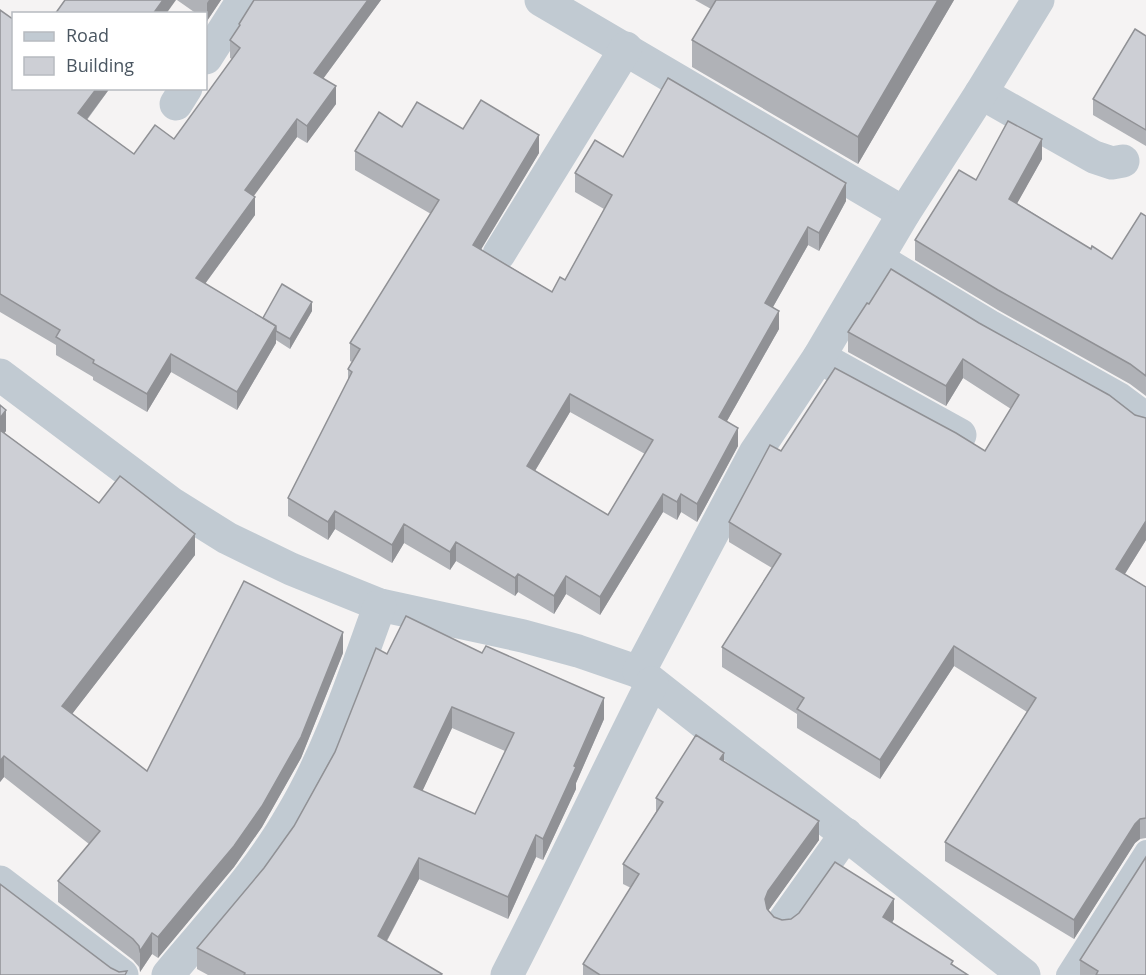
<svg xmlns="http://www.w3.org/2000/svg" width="1146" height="975" font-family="'Open Sans',sans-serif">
<rect width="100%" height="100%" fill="#f5f3f3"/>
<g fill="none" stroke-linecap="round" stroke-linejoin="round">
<!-- service -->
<path stroke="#c1cad2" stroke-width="22" d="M1067 975 1146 851"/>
<!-- minor -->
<g stroke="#c1cad2" stroke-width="33">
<path d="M541 0 904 213"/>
<path d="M206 58 243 0"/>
<path d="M981 93 1094 157 1112 163 1123 161"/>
<path d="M176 104 186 88"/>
<path d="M499 254 626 48"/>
<path d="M878 259 989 326 1119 399 1146 419"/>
<path d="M819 357 960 435"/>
<path d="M0 375 171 503 227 538 291 569 380 605 523 636 578 651 639 672 1024 975"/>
<path d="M639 672 755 453 819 357 904 213 981 93 1038 0"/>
<path d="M0 882 122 975"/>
<path d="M784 921 846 834"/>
<path d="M168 975C210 924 258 874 291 816 330 751 354 676 380 605"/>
<path d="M507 975C557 878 603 780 652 683"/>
</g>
</g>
<!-- wall -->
<g fill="#b0b2b7" fill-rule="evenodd">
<path d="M177 0H221L207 21 206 20V14H197Z"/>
<path d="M254 0H381L323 79 336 104 307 143 297 137 253 196 255 215 205 284 263 318 312 311 290 349 276 340V343L237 410 171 372 147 412 93 380V377L56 355V345L0 312V10L14 88H110L87 120 134 154 174 139 232 59 230 58V40L239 28V24Z"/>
<path d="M695 0H954L858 164 692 67V40L711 9Z"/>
<path d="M1146 36V146L1093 115V99Z"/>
<path d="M402 127 463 129 539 153 481 249 552 292 565 280 604 209 575 192V173L623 157 846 201 819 251 808 245 773 307 779 329 727 421 738 446 697 522 681 512 677 520 663 512 600 615 566 594 554 614 518 592 515 596 456 561 450 570 404 543 392 563 335 529 328 540 288 516V498L348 381V369L352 362 350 361V343L431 214 355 170V151ZM570 412 645 454 608 515 535 471Z"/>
<path d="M1042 159 1017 203 1091 249 1112 259 1146 216V396L1130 384 998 310 915 260V240L976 180Z"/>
<path d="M869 304 979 323 1135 415 1146 418V540L1125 574 1146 587V838L1140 839 1135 843 1074 939 945 861V842L1027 712 954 666 880 779 797 728V714L722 667V647L772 568 729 542V522L781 451H985L1011 409 963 378 946 406 848 352V332Z"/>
<path d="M0 405 6 431 4 433 99 503 195 555 72 714 147 771 343 653 301 758 262 827 234 867 202 905 158 958 152 954 140 972 139 967 133 960 58 902V881L89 844 4 777 0 782Z"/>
<path d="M387 654 604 719 576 783V789L543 860 536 857 508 919 419 879 387 941 442 975H208L197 969V948L264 868 294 826ZM452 728 505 751 475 814 422 791Z"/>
<path d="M724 762 819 840 768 911 774 917 782 920 894 919 892 923 968 975H583V964L631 888 623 884V864L656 812V798Z"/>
<path d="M1080 960 1146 975H1080Z"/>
</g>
<!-- shaded-wall -->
<g fill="#909195">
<path d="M163 0H176L166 14H153Z"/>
<path d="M209 0H221L207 21V3Z"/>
<path d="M368 0H381L314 91V73Z"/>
<path d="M938 0H954L858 164V137Z"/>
<path d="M336 86V104L307 143V126Z"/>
<path d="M97 88H110L78 131V113Z"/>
<path d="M297 119V137L245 208V190Z"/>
<path d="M539 135V153L473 263V245Z"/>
<path d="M1042 139V159L1009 218V199Z"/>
<path d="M846 183V201L819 251V233Z"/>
<path d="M255 197V215L196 296V278Z"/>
<path d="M808 227V245L765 321V303Z"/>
<path d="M312 302V311L290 349V339Z"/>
<path d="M779 311V329L719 435V417Z"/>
<path d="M276 326V343L237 410V392Z"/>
<path d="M171 354V372L147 412V394Z"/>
<path d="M963 359V378L946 406V386Z"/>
<path d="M570 394V412L527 484V466Z"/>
<path d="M6 410V431L0 439V418Z"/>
<path d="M738 428V446L697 522V504Z"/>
<path d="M663 494V512L600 615V597Z"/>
<path d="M681 494V512L677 520V502Z"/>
<path d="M335 511V529L328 540V522Z"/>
<path d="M1146 521V540L1116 588V569Z"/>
<path d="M404 524V543L392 563V545Z"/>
<path d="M195 534V555L62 727V706Z"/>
<path d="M456 542V561L450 570V552Z"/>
<path d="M518 574V592L515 596V578Z"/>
<path d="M566 576V594L554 614V596Z"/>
<path d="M343 632V653L301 758 262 827 234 867 158 958V937Z"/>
<path d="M954 646V666L880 779V760Z"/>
<path d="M604 698V719L576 783V789L543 860V839Z"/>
<path d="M452 707V728L414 809V787Z"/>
<path d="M724 753V772L720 759Z"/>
<path d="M4 756V777L0 782V761Z"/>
<path d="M1140 819V839L1135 843 1074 939V920L1135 824Z"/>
<path d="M819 821V840L768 911 765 919V899L768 891Z"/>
<path d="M536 835V857L508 919V897Z"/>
<path d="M419 858V879L378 957V936Z"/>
<path d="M894 899V919L883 937V917Z"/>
<path d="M152 933V954L140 972V951Z"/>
</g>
<!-- building -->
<g fill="#cdcfd5" stroke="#909195" stroke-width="1.5" fill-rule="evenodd">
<path d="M65 0H163L153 14H55Z"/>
<path d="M254 0H368L314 73 336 86 307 126 297 119 245 190 255 197 196 278 276 326 237 392 171 354 147 394 93 363 94 360 56 337 60 330 0 294V10L14 20V88H97L78 113 134 154 155 125 174 139 240 48 230 40 240 25 239 24Z"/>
<path d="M716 0H938L858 137 692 40Z"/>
<path d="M1135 29 1146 36V130L1093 99Z"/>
<path d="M668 78 846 183 819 233 808 227 765 303 779 311 719 417 738 428 697 504 681 494 677 502 663 494 600 597 566 576 554 596 518 574 515 578 456 542 450 552 404 524 392 545 335 511 328 522 288 498 352 372 348 369 360 349 350 343 439 200 355 151 379 112 402 127 417 102 463 129 481 100 539 135 473 245 552 292 560 277 565 280 612 195 575 173 595 140 623 157ZM570 394 653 440 608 515 527 466Z"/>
<path d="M1008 121 1042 139 1009 199 1091 249 1092 246 1112 259 1141 213 1146 216V376L1130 364 998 290 915 240 959 170 976 180Z"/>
<path d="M891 269 979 323 1109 395 1135 415 1146 418V521L1116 569 1146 587V818L1140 819 1135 824 1074 920 945 842 1036 698 954 646 880 760 797 709 804 698 722 647 781 554 729 522 770 445 781 451 835 368 956 433 985 451 1019 395 963 359 946 386 848 332 867 303 869 304Z"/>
<path d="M282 284 312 302 290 339 276 331V326L263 318Z"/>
<path d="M0 405 6 410 0 418Z"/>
<path d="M0 430 99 503 120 476 195 534 62 706 147 771 244 581 343 632 301 737 262 806 234 846 202 884 158 937 152 933 140 951 139 946 133 939 58 881 100 831 4 756 0 761Z"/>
<path d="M406 616 482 653 486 646 604 698 574 766 576 767 543 839 536 835 508 897 419 858 378 936 442 974 441 975H244L245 973 197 948 264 868 294 826 335 752 376 648 387 654ZM452 707 514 733 475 814 414 787Z"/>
<path d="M696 735 724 753 720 759 819 821 768 891 765 899 767 909 774 917 782 920 791 919 799 913 835 862 894 899 883 917 953 961 951 964 968 975H600L583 964 639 874 623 864 663 802 656 798Z"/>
<path d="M1146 857V975H1096L1098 971 1080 960Z"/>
<path d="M0 884 111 968 119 972 127 971 125 975H0Z"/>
</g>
<!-- legend -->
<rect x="12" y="12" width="195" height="78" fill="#ffffff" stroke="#b7bbc0" stroke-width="1.5"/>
<rect x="24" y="32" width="30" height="9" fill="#c1cad2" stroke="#b7bbc0" stroke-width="1.5"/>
<text x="66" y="42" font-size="18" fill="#4a5661">Road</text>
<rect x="24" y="57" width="30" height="18" fill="#cdcfd5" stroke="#b7bbc0" stroke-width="1.5"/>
<text x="66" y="72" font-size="18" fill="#4a5661">Building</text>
</svg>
